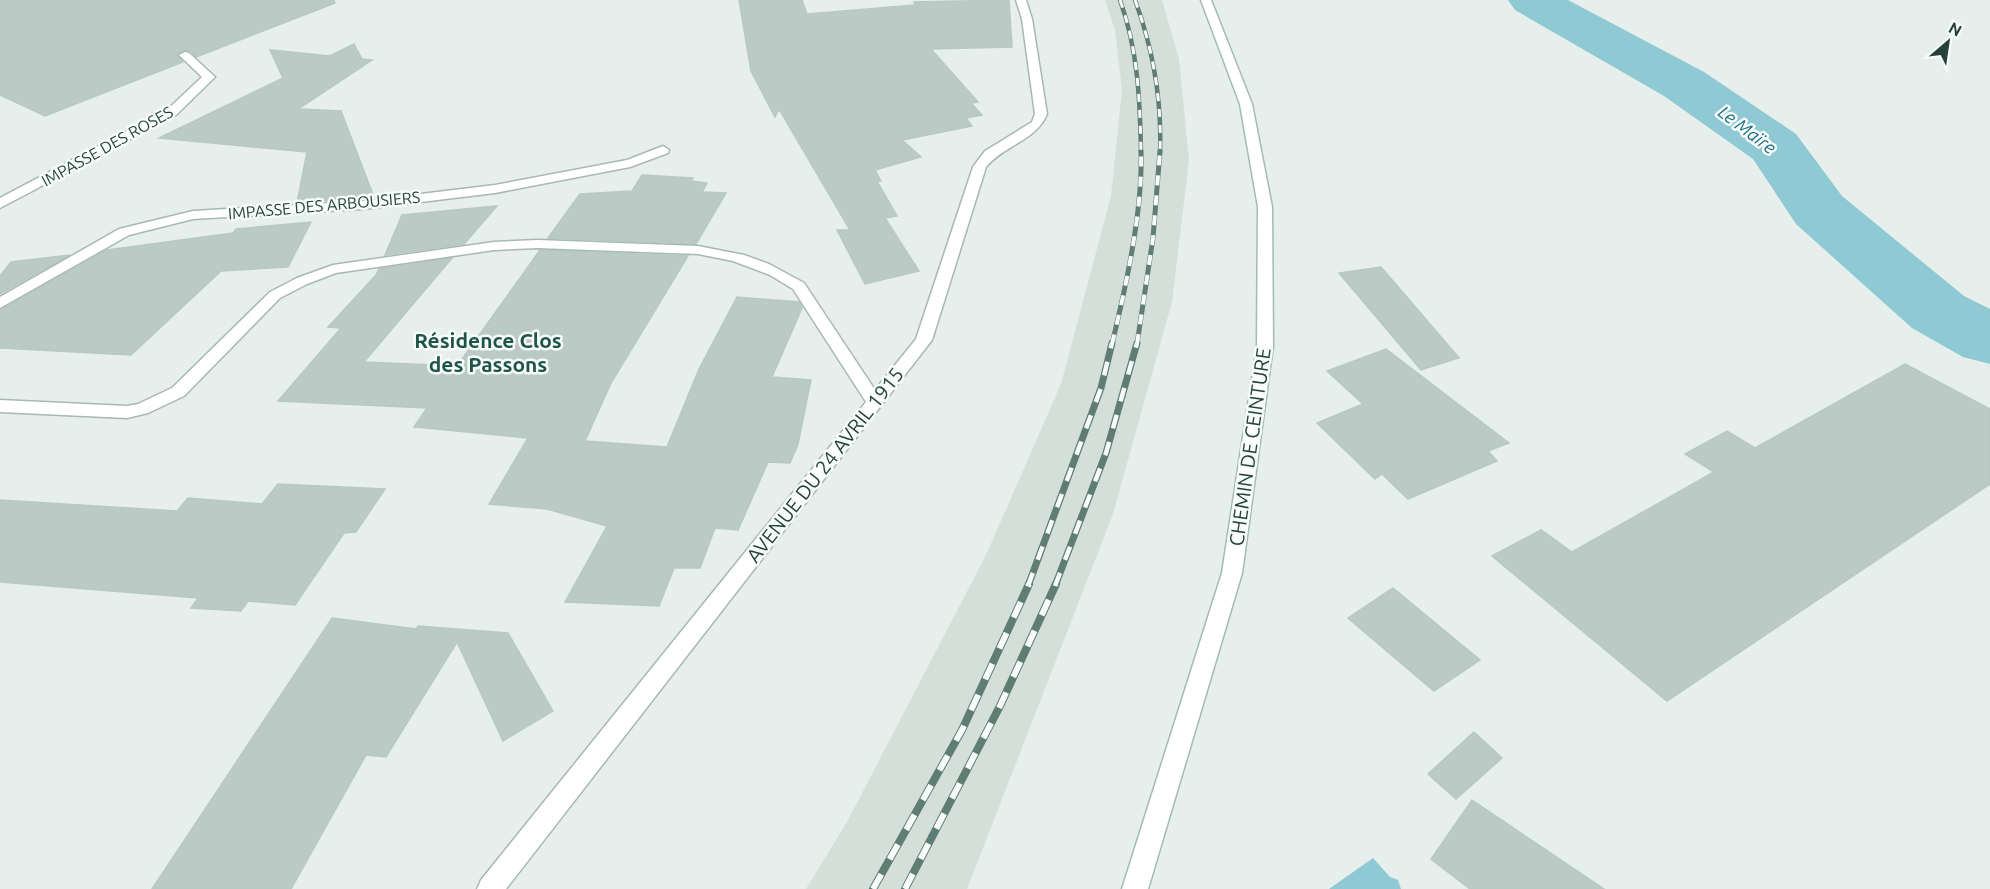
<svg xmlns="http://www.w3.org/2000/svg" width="1990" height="889" font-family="Ubuntu,sans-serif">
<rect width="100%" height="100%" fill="#e6efeb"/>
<!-- built -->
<path fill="#d4dfda" d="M1105 0H1162L1179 59 1189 160 1172 302 1113 514 967 889H806L847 822 986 555 1061 384 1111 196 1122 90 1115 30Z"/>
<!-- water -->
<path fill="#8ec9d4" d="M1373 858 1390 877 1398 880 1401 889H1329Z"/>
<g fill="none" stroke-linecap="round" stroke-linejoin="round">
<!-- river -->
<path fill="#8ec9d4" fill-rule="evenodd" d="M1508 0H1568L1704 72 1796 134 1842 196 1964 296 1990 309V364L1963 357 1912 328 1796 224 1753 159 1664 96 1515 10Z"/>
</g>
<!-- building -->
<g fill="#bbcac4" stroke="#b8c9c2" stroke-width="1.5">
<path d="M0 0H334L335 3 196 57 191 51 184 50 177 55 183 62 45 116 0 95Z"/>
<path d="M739 0H802L807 14 915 5 914 2 1009 0 1012 47 931 49 978 102 971 103 982 115 966 118 972 126 902 140 921 157 875 170 881 181H877L897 216 885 218 919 271 865 284 837 230H850L779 109 775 117 751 71Z"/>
<path d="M354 44 362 59 372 60 298 109 341 111 374 197 297 203 307 152 159 138 283 78 270 50 330 56Z"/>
<path d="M642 175 693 178 691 181 707 183 702 192 726 193 696 244 548 238 580 194 632 191Z"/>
<path d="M497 206 464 244 385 255 402 215Z"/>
<path d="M311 222 288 267 221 271 131 355 0 348V310L107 250 233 233 236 229Z"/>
<path d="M540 250 688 256 611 383 585 441 667 447 699 369 737 297 799 302 802 308 772 377 811 380 798 444 790 463 768 462 738 530 715 528 700 568H674L659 606 565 602 607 526 547 509 489 504 528 438 414 427 427 408 278 401 341 328 328 327 376 275 379 269 452 258 364 362 457 366Z"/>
<path d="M70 255 0 294V276L11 262Z"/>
<path d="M1381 267 1459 358 1421 370 1339 273Z"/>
<path d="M1386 349 1509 443 1488 451 1497 461 1408 499 1382 474 1375 479 1317 423 1363 404 1327 371Z"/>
<path d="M1905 364 1990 409V484L1667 701 1492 556 1541 530 1572 552 1714 472 1685 454 1727 431 1755 448Z"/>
<path d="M278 484 385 489 356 532 344 533 295 605 248 601 241 611 191 608 198 598 0 582V500L177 511 188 498 262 504Z"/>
<path d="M1393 588 1480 660 1434 691 1348 618Z"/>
<path d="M332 618 416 629 418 626 508 633 553 711 503 741 457 642 386 757 366 755 291 889H152Z"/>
<path d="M1474 732 1502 758 1456 799 1428 774Z"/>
<path d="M1472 800 1604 889H1470L1431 859Z"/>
</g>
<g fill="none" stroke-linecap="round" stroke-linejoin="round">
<!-- minor casing -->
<g stroke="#a8b8b2" stroke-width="3">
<g id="minor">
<path d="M1016 0H1026L1032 19 1047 114C1037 140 1003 146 986 167L932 340 506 889H477L481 880 866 402 793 289 770 275 733 261 698 254 538 248 494 250 336 273 307 284 280 298 184 396 148 413 127 418 0 412V400L127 406 138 404 172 388 270 292 297 278 333 265 494 242 538 240 698 246 744 255 769 264 804 283 875 390 916 339 973 167 985 151 1032 122 1035 114 1022 19Z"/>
<path d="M185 52 189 53 215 77 176 115 0 208V198L168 109 202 77 179 55Z"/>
<path d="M663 146 669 150 668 153 630 167 495 193 363 209 193 219 129 235 0 308V297L119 229 193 211 363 201 495 185 627 160Z"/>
</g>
</g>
<!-- secondary casing -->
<g stroke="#a4bbb3" stroke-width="3">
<path id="secondary" d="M1201 0H1211L1252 104 1272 207 1273 346 1242 573 1148 889H1122L1222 573 1257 346 1258 207 1240 104Z"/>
</g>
<!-- minor -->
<use href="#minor" fill="#fff" fill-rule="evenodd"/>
<!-- secondary -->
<use href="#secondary" fill="#fff" fill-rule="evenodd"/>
<!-- rail-far3 casing -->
<g stroke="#5f7d75" stroke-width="4.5">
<g id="rail-far3">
<path d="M1120 0C1138 50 1140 100 1141 153"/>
<path d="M1135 0C1153 49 1162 100 1160 153"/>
</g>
</g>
<!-- rail-far2 casing -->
<g stroke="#5f7d75" stroke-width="5">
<g id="rail-far2">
<path d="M1112 344C1126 286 1143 210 1141 151"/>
<path d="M1137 344 1153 238 1160 151"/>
</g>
</g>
<!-- rail-far1 casing -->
<g stroke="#5f7d75" stroke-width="7">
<g id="rail-far1">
<path d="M1028 586 1101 388 1112 343"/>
<path d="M1055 586 1106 453 1137 343"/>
</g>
</g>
<!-- rail casing -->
<g stroke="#5f7d75" stroke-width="8">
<g id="rail">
<path d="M873 889 962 730 1029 584"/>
<path d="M905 889 1000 706 1056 584"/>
</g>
</g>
<!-- rail-far3 -->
<use href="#rail-far3" stroke="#f7fbf9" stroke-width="3" stroke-dasharray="8" stroke-linecap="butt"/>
<!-- rail-far2 -->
<use href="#rail-far2" stroke="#f7fbf9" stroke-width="4" stroke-dasharray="10" stroke-linecap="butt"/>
<!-- rail-far1 -->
<use href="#rail-far1" stroke="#f7fbf9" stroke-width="4.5" stroke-dasharray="14" stroke-linecap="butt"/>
<!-- rail -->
<use href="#rail" stroke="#f7fbf9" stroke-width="6" stroke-dasharray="17" stroke-linecap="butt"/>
</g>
<g text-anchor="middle" stroke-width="5" stroke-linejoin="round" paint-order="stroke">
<!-- far-street labels -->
<g font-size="16" fill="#24423a" stroke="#f7fbf9">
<text transform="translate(107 146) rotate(-29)" y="6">IMPASSE DES ROSES</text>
<text transform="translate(324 205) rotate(-5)" y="6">IMPASSE DES ARBOUSIERS</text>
</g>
<!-- far-water labels -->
<g font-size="18" font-style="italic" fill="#1c6f80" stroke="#f7fbf9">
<text transform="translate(1747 130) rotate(37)" y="6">Le Maïre</text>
</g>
<!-- street labels -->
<g font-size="20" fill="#24423a" stroke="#f7fbf9">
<text transform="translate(1250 447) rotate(-82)" y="7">CHEMIN DE CEINTURE</text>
<text transform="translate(825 465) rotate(-52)" y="7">AVENUE DU 24 AVRIL 1915</text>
</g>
<!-- neighbourhood labels -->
<g font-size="21" font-weight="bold" fill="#1f5548" stroke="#f7fbf9">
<text x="488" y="348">Résidence Clos<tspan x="488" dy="24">des Passons</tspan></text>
</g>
</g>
<!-- north arrow -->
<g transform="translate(1948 42) rotate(29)" stroke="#f7fbf9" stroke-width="4.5" paint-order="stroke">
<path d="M0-4.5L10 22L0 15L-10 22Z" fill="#24423a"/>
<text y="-9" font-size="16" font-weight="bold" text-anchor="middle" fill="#24423a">N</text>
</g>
</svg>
